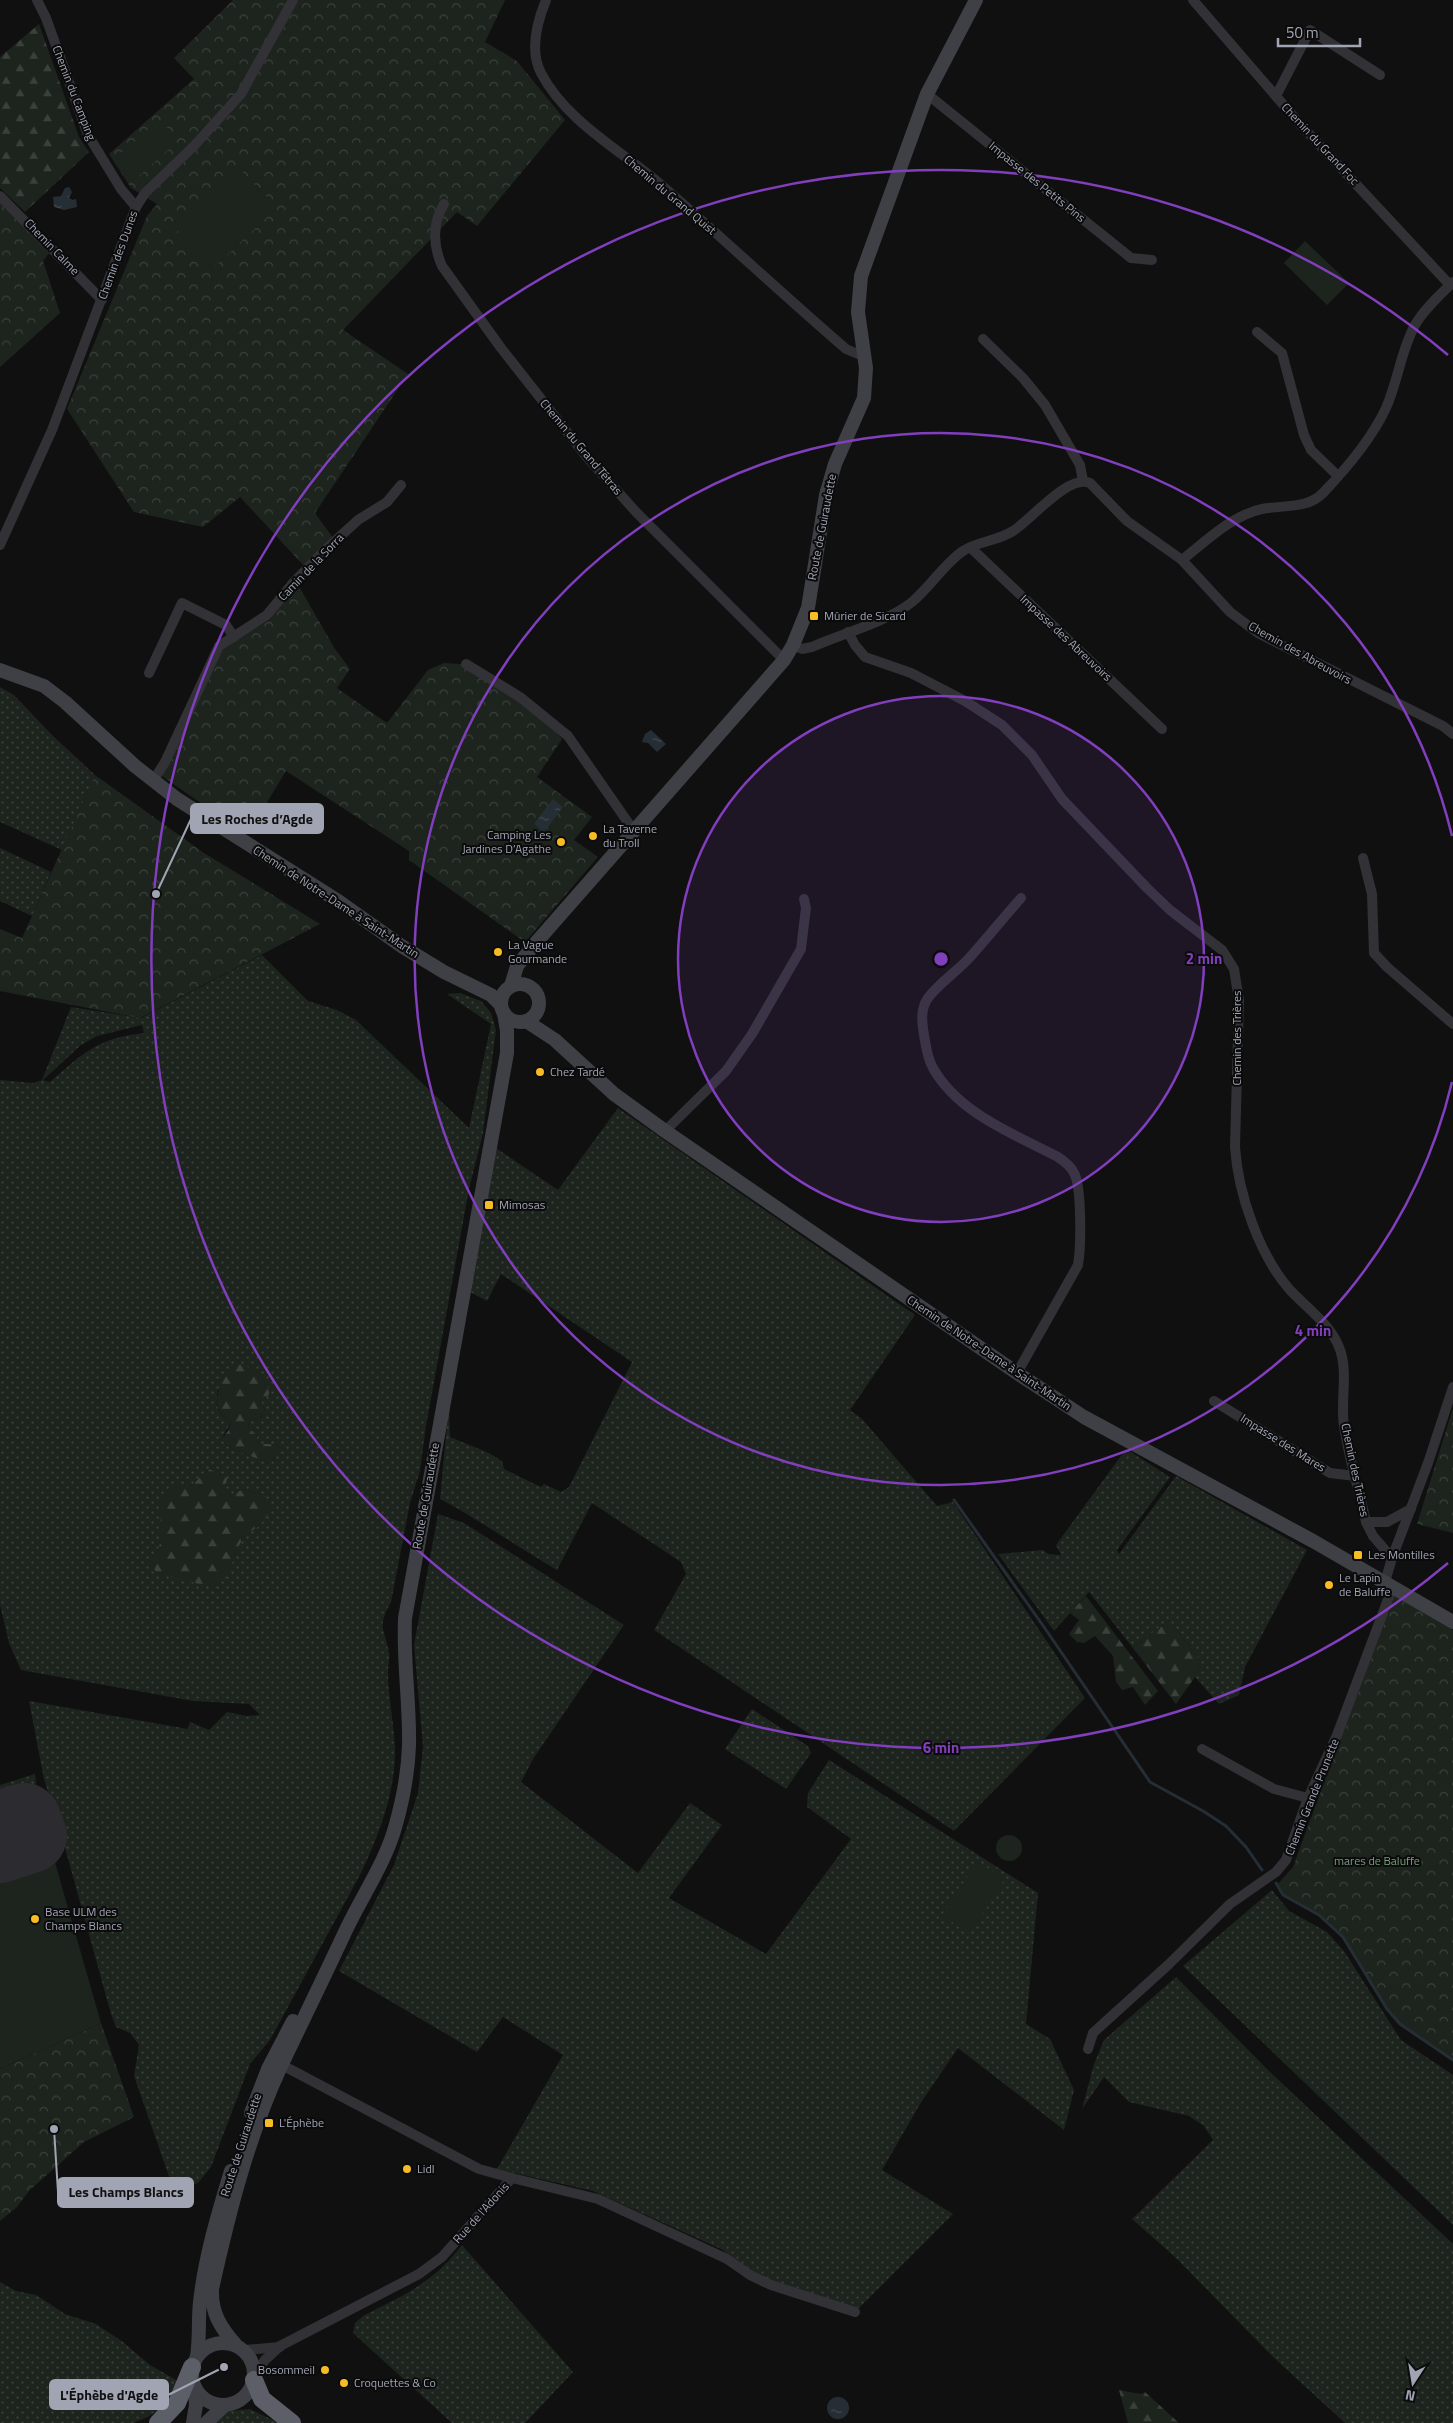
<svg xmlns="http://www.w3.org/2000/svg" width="1453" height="2423" font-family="'Titillium Web',sans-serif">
<defs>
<pattern id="grass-dots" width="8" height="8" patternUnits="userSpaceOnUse" patternTransform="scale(1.25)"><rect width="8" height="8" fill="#1c241d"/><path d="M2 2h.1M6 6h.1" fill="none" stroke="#3a413b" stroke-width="1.8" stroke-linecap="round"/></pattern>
<pattern id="forest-firs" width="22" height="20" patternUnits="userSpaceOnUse" patternTransform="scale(1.25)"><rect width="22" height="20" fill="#1c241d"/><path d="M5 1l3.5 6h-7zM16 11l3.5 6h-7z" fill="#3a413b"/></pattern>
<pattern id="park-crowns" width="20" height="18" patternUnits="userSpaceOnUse" patternTransform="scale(1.25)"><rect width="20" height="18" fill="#1c241d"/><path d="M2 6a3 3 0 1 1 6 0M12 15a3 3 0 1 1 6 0" fill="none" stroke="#3a413b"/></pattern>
<pattern id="water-ripples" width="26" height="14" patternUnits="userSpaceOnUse" patternTransform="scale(1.25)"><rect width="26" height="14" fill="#262e35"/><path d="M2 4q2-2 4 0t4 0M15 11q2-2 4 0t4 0" fill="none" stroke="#424950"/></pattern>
</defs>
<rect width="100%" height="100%" fill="#101011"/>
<!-- grass -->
<g fill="url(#grass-dots)" fill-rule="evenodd">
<path d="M0 687 14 695 51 734 95 775 62 850 0 822Z"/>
<path d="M0 848 51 872 32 916 0 901Z"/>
<path d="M262 955 308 1001 337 1010 356 1020 469 1128 491 1024 447 994 460 993 481 1001 491 1013 496 1030 483 1133 469 1189 426 1426 420 1471 410 1503 391 1602C376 1629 385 1628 389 1653 390 1659 388 1666 388 1672 388 1697 394 1723 395 1748 396 1791 379 1835 361 1873L270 2040 250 2064 211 2167 198 2183 183 2190 172 2185 134 2076 139 2045 130 2033 116 2027 111 2014 59 1826 44 1779 29 1701 188 1729 190 1722 209 1730 227 1712 247 1716 260 1715 249 1704 193 1701 21 1670 9 1643 0 1605V1080L33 1083 42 1080 71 1007 141 1018ZM142 1025 144 1033C96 1039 86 1051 50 1082L43 1080 81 1045 97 1036ZM218 1389 265 1409 261 1419 252 1418 248 1422 249 1429 256 1434 258 1444H271L286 1449 276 1455 270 1464 229 1447 221 1439 231 1423C217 1414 215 1404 218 1389ZM209 1469 231 1495 246 1489 265 1496 259 1526 244 1536 234 1556 151 1564 190 1487Z"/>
<path d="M618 1108 915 1315 850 1410 863 1420 937 1506 953 1502 1085 1698 954 1831 654 1630 686 1574 681 1562 592 1503 557 1570C517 1547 480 1520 440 1499L449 1404 450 1437 489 1453 502 1461 504 1469 541 1487 544 1484 561 1492 569 1487 632 1362 501 1274 487 1301 468 1291 496 1148 558 1190Z"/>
<path d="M1126 1449 1170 1477 1117 1550 1119 1554 1176 1476 1307 1550 1245 1667 1239 1695 1219 1704 1195 1677 1201 1662 1169 1620 1133 1648 1089 1592 1054 1631 998 1554 1043 1550 1048 1554 1061 1555 1056 1545Z"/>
<path d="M438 1514 464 1523 624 1625 533 1759 521 1782 638 1873 690 1803 722 1825 669 1898 766 1954 851 1839 807 1807 808 1793 829 1760 1038 1893 1026 2024 1050 2039 1074 2090 1064 2130 958 2048 920 2104 882 2170 953 2214 859 2308 813 2298 761 2278 721 2249 593 2191 497 2169 563 2055 503 2017 477 2052 339 1971 394 1865 418 1793 423 1747 414 1645Z"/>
<path d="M752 1709 808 1746 811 1753 786 1789 725 1749Z"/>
<path d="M35 1774 38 1803 0 1815V1785Z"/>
<path d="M1272 1890 1289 1911 1327 1932 1344 1951 1401 2040 1453 2075V2225L1183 1966Z"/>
<path d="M1176 1977 1270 2072 1453 2244V2423H1345L1273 2357 1176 2258 1132 2219 1213 2140 1204 2126 1189 2116 1129 2102 1104 2077 1082 2109 1094 2064 1104 2040Z"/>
<path d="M462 2245 573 2372 525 2423H452L353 2333 355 2323 363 2316C404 2295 433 2283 462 2245Z"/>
<path d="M0 2282 16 2291 36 2295 65 2314 96 2324 123 2342 150 2365 178 2381C167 2405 158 2414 133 2423H0Z"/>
<path d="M250 2409 279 2423H215L228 2411Z"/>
</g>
<!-- forest -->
<g fill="url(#forest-firs)">
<path d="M39 24 79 137 89 152 25 212 0 188V57Z"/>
<path d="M237 1361 267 1378 269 1394 261 1404 265 1409 260 1420 253 1418 248 1422 249 1429 256 1434 258 1444H271L287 1449 276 1455 270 1464 229 1447 221 1439 228 1431 231 1423C206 1406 219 1379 237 1361Z"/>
<path d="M209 1469 227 1478 225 1488 231 1494 246 1489 265 1496 271 1510 259 1526 244 1536 234 1556 229 1576 212 1587 158 1574 150 1564 160 1544 161 1502 178 1484 190 1487Z"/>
<path d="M1086 1596 1158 1691 1145 1705 1133 1687 1122 1690 1116 1682 1113 1656 1095 1636 1084 1643 1077 1642 1069 1634 1079 1620 1070 1613Z"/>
<path d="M1169 1620 1201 1662 1195 1677 1176 1704 1133 1648Z"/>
<path d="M1119 2390 1141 2394 1145 2392 1179 2423H1128Z"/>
</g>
<!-- park -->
<g fill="url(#park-crowns)">
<path d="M233 0H505L485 42 517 61 565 120 477 226 457 212 343 330 408 374 315 513 333 538 305 567 240 497 203 527 134 512 67 409 147 216 157 204 131 188 109 154 194 79 174 58Z"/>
<path d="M0 203 50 252 43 261 60 313 0 367Z"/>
<path d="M297 583 335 649 350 669 337 688 387 723 428 670 444 663 461 664 506 692 546 722 562 739 537 777 592 817 574 840 598 857 525 942 409 860V851L286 771 249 832 231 824 162 776 221 648 270 620Z"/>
<path d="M95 775 204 853 320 924 140 1018 0 991V929L22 938Z"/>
<path d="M1453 1408V1533L1417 1524Z"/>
<path d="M1393 1595 1453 1630V2060L1400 2024 1387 2009 1343 1937 1319 1915 1283 1895 1278 1884 1293 1867Z"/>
<path d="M101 2023 134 2117 84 2142 29 2191 17 2207 0 2221V2069Z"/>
</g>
<!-- pitch -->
<g fill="#1c241d">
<path d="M158 121 162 122 177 139V142L138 177H135L119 159V155Z"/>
<path d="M236 165 277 208 213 268 172 225Z"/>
<path d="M1305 241 1349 283 1327 305 1284 263Z"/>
<path d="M38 1803 101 2023 0 2069V1815Z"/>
<circle cx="1009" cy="1848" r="13"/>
<path d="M978 1861 1004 1880 970 1934 942 1915Z"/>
</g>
<!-- water -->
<g fill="url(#water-ripples)">
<path d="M69 187 72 192 69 198 73 200 76 199 77 207 64 210 54 207 53 197 61 196 65 188Z"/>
<path d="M651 730 666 744 657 752 648 743 642 742 645 734Z"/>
<path d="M553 799 563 807 544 832 534 824Z"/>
<circle cx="838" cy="2408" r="11"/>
</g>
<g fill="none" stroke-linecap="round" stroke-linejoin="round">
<!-- stream -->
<g stroke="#262e35" stroke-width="3">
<path d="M954 1500 1044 1627 1150 1782 1203 1811 1226 1826 1246 1847 1262 1870"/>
<path d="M1276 1883 1283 1895 1319 1915 1343 1937 1387 2009 1400 2024 1453 2060"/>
</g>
<!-- runway -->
<path stroke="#2c2c30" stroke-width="74" d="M0 1828 24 1820 30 1836 0 1846"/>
<!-- street -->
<g stroke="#313136" stroke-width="10">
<path d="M37 0 46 18 88 135 121 189 136 207"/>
<path d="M546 0C537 22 529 50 541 73 566 121 620 150 659 183 723 238 783 295 846 349L858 354H865"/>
<path d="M1193 0 1300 124 1450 285"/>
<path d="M927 94 1131 258 1152 260"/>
<path d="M1276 96 1310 30 1380 75"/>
<path d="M0 196 102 300"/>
<path d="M444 204C432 223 433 246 442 266L501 348 586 456 636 512 784 660"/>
<path d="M1257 332 1282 353 1304 435 1311 450 1338 476"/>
<path d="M983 339 1023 378 1045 405 1080 465 1083 481"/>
<path d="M0 545 52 430 136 207 145 193 194 146 241 94 293 0"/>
<path d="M971 548 1162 729"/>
<path d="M1182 560C1205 542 1232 515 1262 509 1282 505 1308 509 1323 493 1347 468 1371 440 1386 408 1398 381 1401 350 1415 325 1424 309 1440 295 1453 282"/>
<path d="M848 632 855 645 865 657 911 673 965 701 1002 725 1032 755 1062 799 1147 888 1170 910 1222 950 1234 969 1239 1000 1235 1147C1238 1193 1259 1255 1290 1290 1307 1308 1330 1324 1339 1347 1349 1371 1340 1401 1344 1426 1349 1459 1359 1490 1366 1522L1373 1536 1392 1558"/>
<path d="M793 645 802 649 812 647C841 634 889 621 912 602 929 588 946 562 963 551 978 541 998 541 1013 531 1032 519 1068 474 1090 483L1127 521 1182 560 1230 612 1258 633 1443 726 1453 734"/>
<path d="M466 664 520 697 568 736 634 831"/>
<path d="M149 673 182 603 226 625 234 637"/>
<path d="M153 781 165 762 219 646 267 615 293 583 323 552 358 520 387 502 401 485"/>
<path d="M1363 858 1372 894 1374 953 1387 967 1453 1024"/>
<path d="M665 1131 726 1071 752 1034 801 949 806 908 804 899"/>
<path d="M1017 1373 1078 1265C1081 1248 1082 1187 1074 1173 1071 1166 1064 1161 1058 1157 1014 1134 958 1113 933 1068 927 1058 926 1046 924 1035 922 1023 920 1009 928 998 940 982 958 971 971 956 988 937 1004 917 1021 898"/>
<path d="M1214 1401 1330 1473 1355 1476"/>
<path d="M1366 1522H1387L1411 1509"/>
<path d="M1385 1582 1392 1558 1428 1463 1453 1387"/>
<path d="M1202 1749 1274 1789 1308 1798"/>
<path d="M1088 2049 1093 2033 1168 1965 1230 1904 1276 1872 1286 1860 1308 1798 1337 1735 1393 1586"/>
<path d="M512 2178 598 2199 727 2259 750 2275 771 2285 855 2312"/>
<path d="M244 2350 280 2347"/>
<path d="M254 2375 265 2360 280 2346 419 2274 442 2257 512 2178 479 2169 282 2065"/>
</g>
<!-- secondary -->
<g stroke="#3f4046" stroke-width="14">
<path d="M0 670 44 686 65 702 135 766 177 799 338 901 403 947 444 972 491 995 501 1005"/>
<circle cx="520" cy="1003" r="19"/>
<path d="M511 986 517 966 533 946 784 660 793 645 808 608 826 495 835 464 864 398 866 368 858 312 861 276 927 94 976 0"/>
<path d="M526 1021 555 1040 614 1094 665 1131 1017 1373 1084 1417 1313 1541 1453 1622"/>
<path d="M251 2113 268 2069 293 2021"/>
<circle cx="223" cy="2374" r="31"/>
<path d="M235 2344C220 2327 211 2312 212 2289 229 2212 248 2137 281 2066 303 2020 325 1975 346 1930 363 1894 386 1862 396 1824 403 1799 408 1772 409 1746 410 1703 403 1662 405 1618L507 1053V1031L504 1013"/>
<path d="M197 2356C200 2338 198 2320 200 2302 205 2257 218 2214 231 2171"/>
<path d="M193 2423 196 2405 195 2388"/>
<path d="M206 2423 225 2405"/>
</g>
<!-- highway -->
<g stroke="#5d5f68" stroke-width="18">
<path d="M254 2380 262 2399 292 2423"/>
<path d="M158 2423 177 2403 192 2367"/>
</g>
</g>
<!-- distance rings -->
<circle cx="941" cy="959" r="263" fill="#813ebd" fill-opacity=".12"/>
<g fill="none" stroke="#813ebd" stroke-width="2.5">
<circle cx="941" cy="959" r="263"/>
<path d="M1452 1082A526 526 0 1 1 1452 836"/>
<path d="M1448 1563A789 789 0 1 1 1448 355"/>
</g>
<!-- markers -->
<g fill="#f7bc23" stroke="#0b0b0c" stroke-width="2">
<rect x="809" y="611" width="10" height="10" rx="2.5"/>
<circle cx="593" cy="836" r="5"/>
<circle cx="561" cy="842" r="5"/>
<circle cx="498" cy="952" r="5"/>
<circle cx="540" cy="1072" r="5"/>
<rect x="484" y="1200" width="10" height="10" rx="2.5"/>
<rect x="1353" y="1550" width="10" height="10" rx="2.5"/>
<circle cx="1329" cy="1585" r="5"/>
<circle cx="35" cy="1919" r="5"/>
<rect x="264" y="2118" width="10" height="10" rx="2.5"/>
<circle cx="407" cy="2169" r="5"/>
<circle cx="325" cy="2370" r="5"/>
<circle cx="344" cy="2383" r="5"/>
</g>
<g text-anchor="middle" stroke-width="4" stroke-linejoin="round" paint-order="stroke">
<!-- street labels -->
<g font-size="12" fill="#a1a5b3" stroke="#0b0b0c">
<text transform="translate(74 93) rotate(69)" y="4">Chemin du Camping</text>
<text transform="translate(1320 144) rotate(47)" y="4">Chemin du Grand Foc</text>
<text transform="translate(1037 182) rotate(39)" y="4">Impasse des Petits Pins</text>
<text transform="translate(670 195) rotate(40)" y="4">Chemin du Grand Quist</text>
<text transform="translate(52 247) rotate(46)" y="4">Chemin Calme</text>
<text transform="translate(118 255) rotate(-70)" y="4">Chemin des Dunes</text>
<text transform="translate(581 447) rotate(50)" y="4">Chemin du Grand Tétras</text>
<text transform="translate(822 527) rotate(-79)" y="4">Route de Guiraudette</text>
<text transform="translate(311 567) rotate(-46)" y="4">Camin de la Sorra</text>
<text transform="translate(1066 638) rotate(43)" y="4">Impasse des Abreuvoirs</text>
<text transform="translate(1300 653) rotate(29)" y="4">Chemin des Abreuvoirs</text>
<text transform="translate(336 902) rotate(33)" y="4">Chemin de Notre-Dame à Saint-Martin</text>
<text transform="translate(1237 1038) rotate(-90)" y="4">Chemin des Trières</text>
<text transform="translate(989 1353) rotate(34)" y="4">Chemin de Notre-Dame à Saint-Martin</text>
<text transform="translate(1283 1443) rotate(32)" y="4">Impasse des Mares</text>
<text transform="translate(1355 1470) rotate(78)" y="4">Chemin des Trières</text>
<text transform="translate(426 1496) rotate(-80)" y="4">Route de Guiraudette</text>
<text transform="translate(1312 1797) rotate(-68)" y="4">Chemin Grande Prunette</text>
<text transform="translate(241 2145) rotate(-72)" y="4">Route de Guiraudette</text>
<text transform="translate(481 2213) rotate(-48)" y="4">Rue de l'Adonis</text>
</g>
<!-- poi labels -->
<g font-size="12" fill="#a1a5b3" stroke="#0b0b0c" text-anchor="start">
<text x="824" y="620">Mûrier de Sicard</text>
<text x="603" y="833">La Taverne<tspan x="603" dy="14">du Troll</tspan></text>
<text x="551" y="839" text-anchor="end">Camping Les<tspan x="551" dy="14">Jardines D’Agathe</tspan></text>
<text x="508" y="949">La Vague<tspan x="508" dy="14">Gourmande</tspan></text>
<text x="550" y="1076">Chez Tardé</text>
<text x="499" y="1209">Mimosas</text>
<text x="1368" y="1559">Les Montilles</text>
<text x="1339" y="1582">Le Lapin<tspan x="1339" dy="14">de Baluffe</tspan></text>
<text x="45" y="1916">Base ULM des<tspan x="45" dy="14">Champs Blancs</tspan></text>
<text x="279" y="2127">L'Éphèbe</text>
<text x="417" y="2173">Lidl</text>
<text x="315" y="2374" text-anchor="end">Bosommeil</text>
<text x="354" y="2387">Croquettes &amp; Co</text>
</g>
<!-- park labels -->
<g font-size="12" fill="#779f7b" stroke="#0b0b0c">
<text x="1377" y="1865">mares de Baluffe</text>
</g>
</g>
<circle cx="941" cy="959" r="8" fill="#813ebd" stroke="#0b0b0c" stroke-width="2.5"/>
<g font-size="15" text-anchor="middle" font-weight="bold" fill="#813ebd" stroke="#0b0b0c" stroke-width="4" stroke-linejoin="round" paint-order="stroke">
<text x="1204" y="964">2 min</text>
<text x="1313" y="1336">4 min</text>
<text x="941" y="1753">6 min</text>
</g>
<!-- callouts -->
<path fill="none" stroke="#a1a5b3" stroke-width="2" d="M156 894L191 819M54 2129L58 2192M224 2367L168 2395"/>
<g fill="#a1a5b3" stroke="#0b0b0c" stroke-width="2">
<circle cx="156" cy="894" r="5"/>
<circle cx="54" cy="2129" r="5"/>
<circle cx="224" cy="2367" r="5"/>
</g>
<g fill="#a1a5b3" stroke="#a1a5b3" stroke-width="2">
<rect x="191" y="804" width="132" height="29" rx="5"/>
<rect x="58" y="2178" width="135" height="29" rx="5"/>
<rect x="50" y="2380" width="118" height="29" rx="5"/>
</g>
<g font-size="14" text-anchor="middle" font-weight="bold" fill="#111">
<text x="257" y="824">Les Roches d’Agde</text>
<text x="126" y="2197">Les Champs Blancs</text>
<text x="109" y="2400">L'Éphèbe d'Agde</text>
</g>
<!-- north arrow -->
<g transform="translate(1413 2383) rotate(192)" stroke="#0b0b0c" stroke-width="4" paint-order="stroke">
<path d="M0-4L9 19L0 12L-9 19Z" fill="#a1a5b3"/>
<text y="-8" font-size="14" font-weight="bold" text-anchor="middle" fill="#a1a5b3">N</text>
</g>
<!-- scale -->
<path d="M1278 38v8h82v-8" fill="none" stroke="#a1a5b3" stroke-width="2.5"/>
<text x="1286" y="38" font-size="15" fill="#a1a5b3" stroke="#0b0b0c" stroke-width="4" paint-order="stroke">50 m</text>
</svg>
